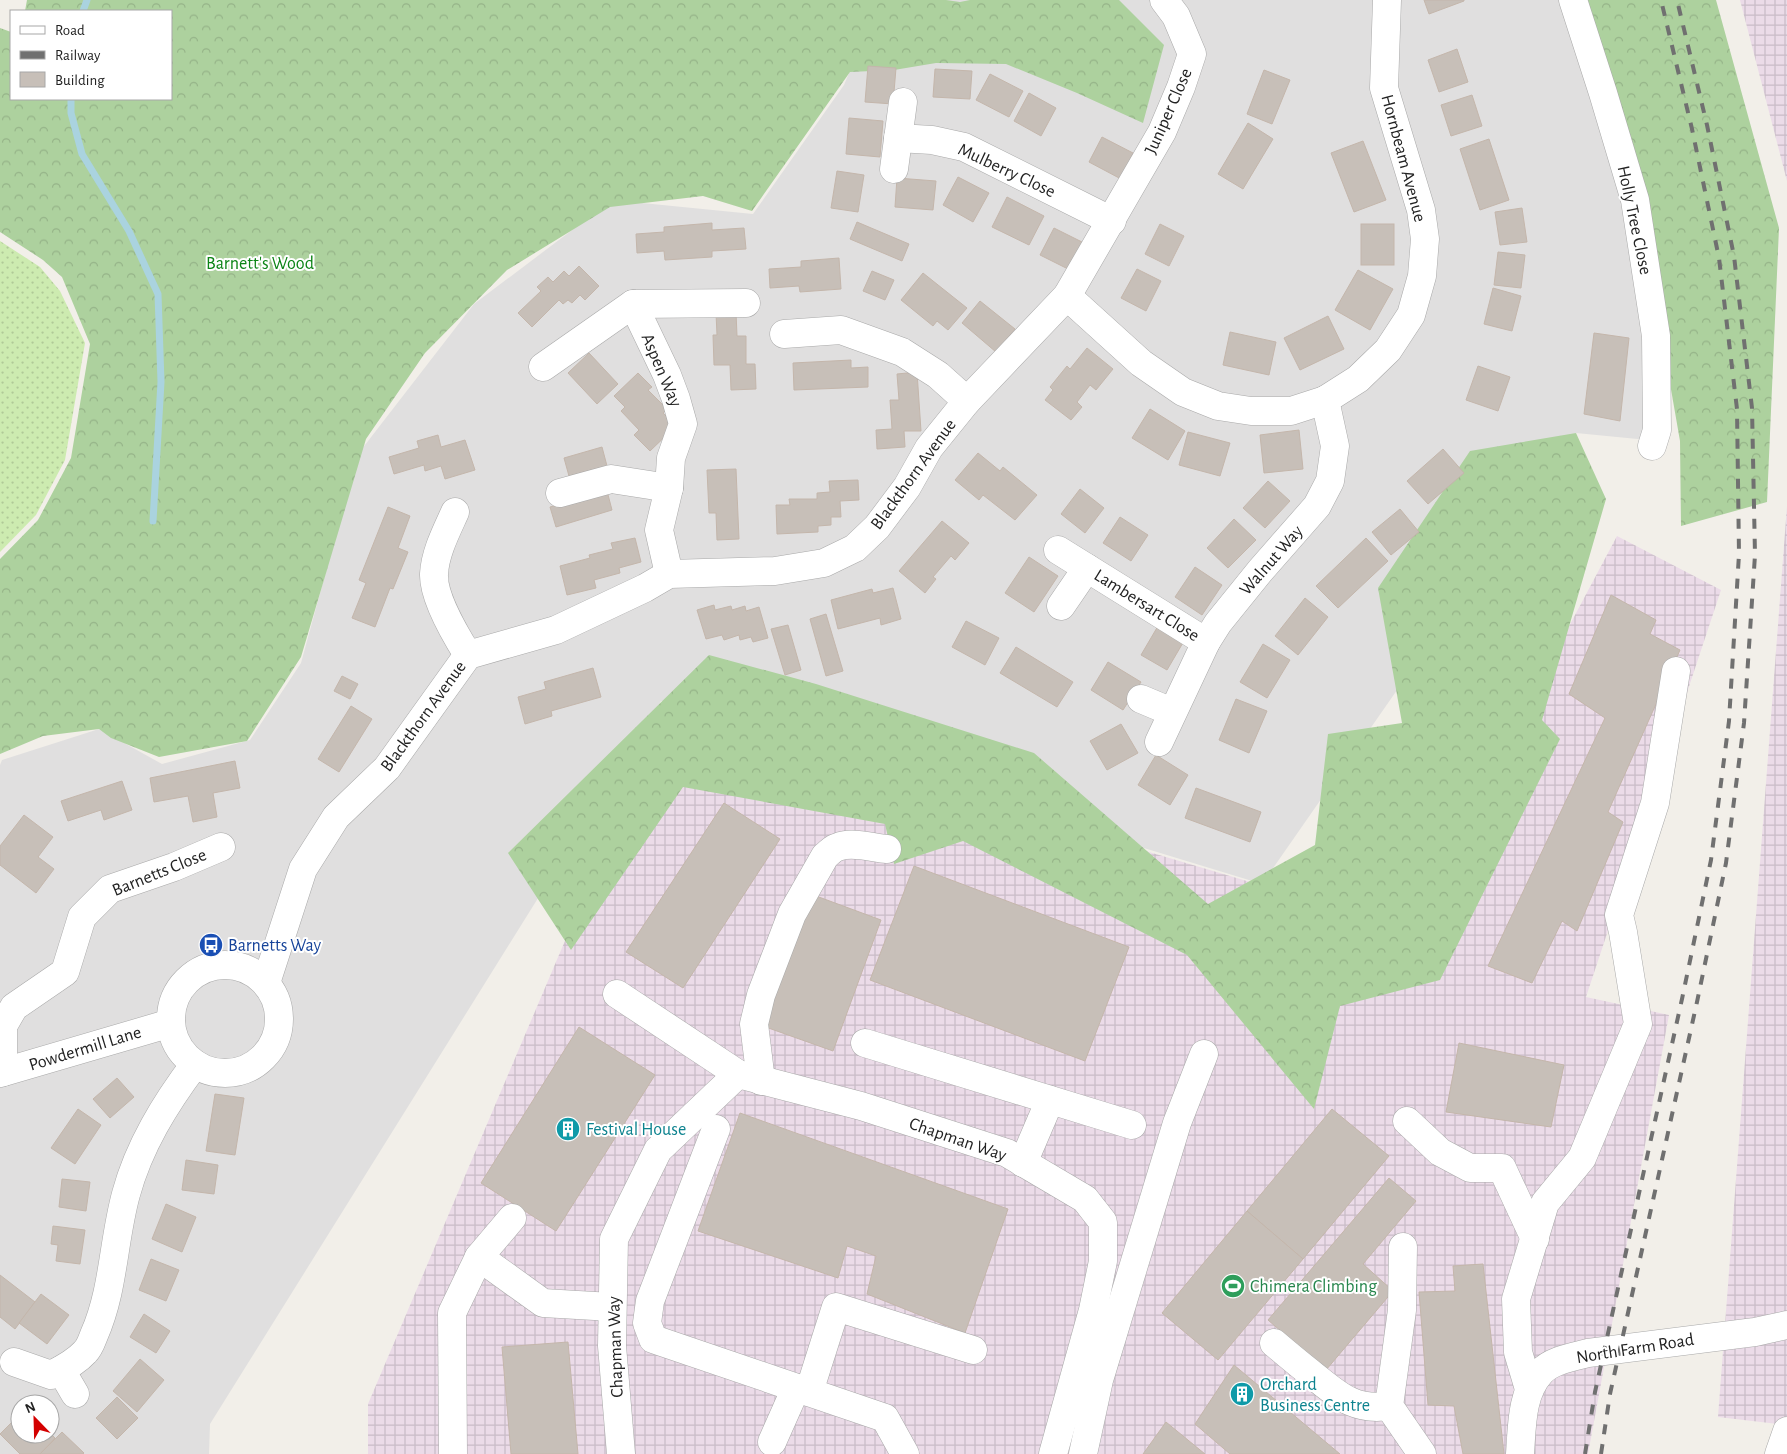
<svg xmlns="http://www.w3.org/2000/svg" width="1787" height="1454" font-family="'Alegreya Sans',sans-serif">
<defs>
<pattern id="industrial-grid" width="8" height="8" patternUnits="userSpaceOnUse" patternTransform="scale(1.25)"><rect width="8" height="8" fill="#ebdbe8"/><path d="M0 4h8M4 0v8" fill="none" stroke="#c9bcc7"/></pattern>
<pattern id="grass-dots" width="8" height="8" patternUnits="userSpaceOnUse" patternTransform="scale(1.25)"><rect width="8" height="8" fill="#cdebb0"/><path d="M2 2h.1M6 6h.1" fill="none" stroke="#b0c997" stroke-width="1.8" stroke-linecap="round"/></pattern>
<pattern id="forest-crowns" width="20" height="18" patternUnits="userSpaceOnUse" patternTransform="scale(1.25)"><rect width="20" height="18" fill="#add19e"/><path d="M2 6a3 3 0 1 1 6 0M12 15a3 3 0 1 1 6 0" fill="none" stroke="#95b388"/></pattern>
</defs>
<rect width="100%" height="100%" fill="#f2efe9"/>
<!-- residential -->
<path fill="#e0dfdf" fill-rule="evenodd" d="M867 0H1561L1623 180 1658 441 1576 433 1262 884 661 701 210 1424 209 1454H0V765L2 760 99 729 162 764 250 740 301 663 358 454 474 304 612 200 753 214 844 85 865 35ZM20 1404H50V1434H20Z"/>
<!-- industrial -->
<g fill="url(#industrial-grid)">
<path d="M1740 0H1787V181Z"/>
<path d="M1787 506V1425L1718 1417Z"/>
<path d="M1617 536 1721 590 1586 997 1669 1015 1588 1454H368V1404L664 708 1408 929Z"/>
</g>
<!-- grass -->
<path fill="url(#grass-dots)" d="M0 241 40 267 60 291 85 343 65 460 36 515 0 552Z"/>
<!-- forest -->
<g fill="url(#forest-crowns)">
<path d="M27 0H946L960 2 970 0H1119L1164 45 1143 123 1077 93 1006 64 936 63 894 70 850 72 752 211 703 196 610 207 507 270 425 353 366 439 301 657 247 741 159 757 111 738 99 729 43 736 0 754V559L38 520 71 458 90 344 62 277 43 260 0 232V28L11 32V99H171V11H25Z"/>
<path d="M1577 0H1716L1779 228 1767 502 1681 526 1680 441 1645 240Z"/>
<path d="M1576 433 1606 499 1542 720 1560 739 1440 980 1340 1006 1314 1109 1187 955 963 841 894 864 885 824 683 787 571 950 508 853 709 655 816 684 1034 753 1208 904 1315 845 1328 734 1402 723 1378 588 1470 451Z"/>
</g>
<g fill="none" stroke-linecap="round" stroke-linejoin="round">
<!-- stream -->
<g stroke="#aad3df" stroke-width="7">
<path d="M83 11 87 0"/>
<path d="M71 99V113L82 154 129 231 158 294 161 382 153 521"/>
</g>
</g>
<!-- building -->
<g fill="#c7bfb8" stroke="#c4b6ab">
<path d="M1424 0H1464V1L1429 14Z"/>
<path d="M1457 49 1468 82 1439 92 1428 60Z"/>
<path d="M868 66 896 68 893 104 865 102Z"/>
<path d="M935 69 972 71 970 99 933 97Z"/>
<path d="M1264 70 1290 80 1272 124 1247 114Z"/>
<path d="M990 74 1023 91 1009 117 976 100Z"/>
<path d="M1029 93 1056 108 1041 136 1014 121Z"/>
<path d="M1472 95 1482 126 1451 136 1441 105Z"/>
<path d="M849 118 883 121 880 157 846 154Z"/>
<path d="M1248 123 1273 139 1243 189 1218 174Z"/>
<path d="M1102 137 1133 153 1121 179 1089 162Z"/>
<path d="M1489 139 1509 200 1480 210 1460 149Z"/>
<path d="M1363 141 1386 200 1354 212 1331 153Z"/>
<path d="M837 171 864 175 858 212 831 208Z"/>
<path d="M958 177 989 193 973 222 943 205Z"/>
<path d="M897 178 936 181 933 210 895 207Z"/>
<path d="M1007 197 1044 216 1029 245 992 227Z"/>
<path d="M1522 208 1527 242 1500 245 1495 212Z"/>
<path d="M857 222 909 244 902 261 850 239Z"/>
<path d="M712 223V230L744 228 746 249 712 251V257L665 260 664 251 637 253 636 234 664 232V227Z"/>
<path d="M1160 224 1184 236 1169 266 1145 254Z"/>
<rect x="1361" y="224" width="33" height="41"/>
<path d="M1054 228 1084 243 1070 270 1040 255Z"/>
<path d="M1498 252 1525 255 1521 288 1494 285Z"/>
<path d="M839 258 841 289 800 292 799 286 770 288 769 269 801 267V261Z"/>
<path d="M579 266 599 286 585 300 580 295 572 303 568 300 563 304 559 300 532 327 518 313 541 291 537 287 548 277 553 282 564 271 569 276Z"/>
<path d="M1137 269 1161 281 1146 311 1121 298Z"/>
<path d="M1358 270 1393 289 1370 330 1335 310Z"/>
<path d="M872 271 894 280 885 300 863 291Z"/>
<path d="M923 273 967 308 948 330 937 321 933 326 901 300Z"/>
<path d="M1493 288 1521 296 1512 331 1484 324Z"/>
<path d="M980 301 1015 329 996 352 962 323Z"/>
<path d="M736 312 737 336H746V364H755L756 389 731 390 730 365H714L713 335H717L716 313Z"/>
<path d="M1328 316 1344 349 1300 370 1284 338Z"/>
<path d="M1230 332 1276 342 1269 375 1223 365Z"/>
<path d="M1594 333 1629 338 1620 421 1584 414Z"/>
<path d="M1087 348 1113 369 1096 390 1090 385 1077 402 1082 407 1071 420 1045 400 1053 390 1050 387 1067 366 1070 369Z"/>
<path d="M589 353 618 384 597 404 568 373Z"/>
<path d="M851 360V368L868 367V387L794 390 793 363Z"/>
<path d="M1478 366 1510 377 1498 411 1466 400Z"/>
<path d="M917 372 921 431H904L905 447 877 449 876 430 892 429 890 400H899L897 374Z"/>
<path d="M638 373 652 387 648 390 667 409 663 413 676 426 650 451 634 435 639 430 621 411 625 407 614 396Z"/>
<path d="M1150 409 1185 431 1168 460 1132 438Z"/>
<path d="M1299 430 1303 469 1264 473 1260 435Z"/>
<path d="M1188 432 1230 443 1220 476 1179 465Z"/>
<path d="M438 435 441 447 465 440 475 470 445 479 441 466 425 471 424 465 394 474 389 457 419 448 417 441Z"/>
<path d="M602 447 607 466 569 476 564 458Z"/>
<path d="M1443 449 1464 473 1428 504 1407 481Z"/>
<path d="M978 453 1000 471 1003 467 1037 495 1015 520 983 495 979 500 955 480Z"/>
<path d="M736 469 739 539 717 540 716 513H709L707 470Z"/>
<path d="M858 480 859 500 840 501 841 517H831V525L818 526V532L777 534 776 505H790L789 499H817V493L830 492 829 481Z"/>
<path d="M1268 481 1290 501 1265 528 1243 508Z"/>
<path d="M1080 489 1104 508 1085 533 1061 514Z"/>
<path d="M607 491 612 510 556 527 550 507Z"/>
<path d="M388 507 410 516 398 548 408 552 393 589 390 588 375 627 352 618 366 583 359 580Z"/>
<path d="M1400 509 1419 532 1391 555 1372 532Z"/>
<path d="M1120 517 1148 535 1131 561 1103 543Z"/>
<path d="M1234 519 1256 540 1228 568 1207 548Z"/>
<path d="M942 521 969 543 955 560 951 556 933 577 936 579 925 593 899 571Z"/>
<path d="M635 538 641 562 619 568 620 573 594 580 596 588 567 595 560 566 590 558 589 555 613 549 611 543Z"/>
<path d="M1366 538 1388 561 1338 608 1316 586Z"/>
<path d="M1029 557 1058 576 1034 612 1005 593Z"/>
<path d="M1195 567 1222 585 1202 615 1175 597Z"/>
<path d="M893 588 901 619 881 625 880 618 838 629 831 600 872 589 873 593Z"/>
<path d="M1611 595 1656 620 1650 634 1680 650 1608 812 1623 822 1577 931 1562 921 1532 983 1488 966 1605 718 1569 694Z"/>
<path d="M1305 598 1328 617 1298 655 1275 636Z"/>
<path d="M714 605 715 610 731 606 732 610 745 606 746 611 759 607 768 638 753 642 751 637 740 640 739 635 724 640 722 635 706 639 697 610Z"/>
<path d="M826 614 843 671 826 676 810 619Z"/>
<path d="M966 621 999 638 985 665 952 647Z"/>
<path d="M788 625 801 670 785 675 771 629Z"/>
<path d="M1158 626 1184 641 1167 670 1141 655Z"/>
<path d="M1263 644 1290 660 1267 698 1240 682Z"/>
<path d="M1016 647 1073 682 1057 707 1000 673Z"/>
<path d="M1108 662 1141 682 1123 710 1091 690Z"/>
<path d="M593 668 601 697 551 711 552 716 525 724 518 697 546 689 544 682Z"/>
<path d="M342 676 358 684 350 699 334 691Z"/>
<path d="M1236 699 1267 711 1249 753 1219 740Z"/>
<path d="M351 706 372 719 339 772 318 759Z"/>
<path d="M1121 724 1138 753 1107 770 1090 741Z"/>
<path d="M1156 755 1188 775 1170 805 1138 785Z"/>
<path d="M235 761 240 788 213 793 217 817 193 822 188 796 154 802 150 778Z"/>
<path d="M122 781 132 810 104 820 101 810 68 821 61 801Z"/>
<path d="M1196 788 1261 812 1250 842 1185 818Z"/>
<path d="M724 803 780 839 683 988 626 952Z"/>
<path d="M24 815 53 837 38 857 54 869 36 893 0 865V846Z"/>
<path d="M914 866 1129 947 1085 1061 870 980Z"/>
<path d="M808 893 881 920 833 1051 760 1025Z"/>
<path d="M579 1027 655 1075 556 1231 481 1183Z"/>
<path d="M1459 1043 1564 1065 1551 1127 1446 1112Z"/>
<path d="M117 1078 134 1097 110 1118 93 1099Z"/>
<path d="M215 1094 244 1098 235 1155 206 1151Z"/>
<path d="M78 1109 101 1125 75 1164 51 1148Z"/>
<path d="M1332 1109 1389 1156 1303 1259 1247 1211Z"/>
<path d="M740 1113 1008 1209 965 1333 867 1294 876 1256 847 1246 838 1278 698 1231Z"/>
<path d="M186 1160 218 1165 214 1194 182 1190Z"/>
<path d="M1389 1178 1416 1201 1363 1264 1393 1291 1326 1370 1268 1320Z"/>
<path d="M62 1179 90 1182 86 1211 59 1207Z"/>
<path d="M166 1204 196 1217 182 1252 152 1239Z"/>
<path d="M1247 1211 1303 1259 1218 1360 1162 1313Z"/>
<path d="M53 1226 85 1230 80 1264 56 1261 58 1245 51 1244Z"/>
<path d="M151 1259 179 1270 166 1301 139 1290Z"/>
<path d="M1483 1264 1504 1454H1463L1454 1406 1428 1405 1419 1292 1455 1291 1453 1266Z"/>
<path d="M0 1275 35 1302 15 1329 0 1317Z"/>
<path d="M41 1294 69 1315 47 1344 19 1323Z"/>
<path d="M144 1314 170 1331 156 1353 130 1337Z"/>
<path d="M568 1342 578 1454H511L502 1347Z"/>
<path d="M140 1359 164 1380 137 1412 113 1391Z"/>
<path d="M1234 1365 1340 1454H1230L1195 1424Z"/>
<path d="M117 1397 138 1418 117 1439 96 1418Z"/>
<path d="M20 1414V1434L50 1433 55 1438 40 1454H20L0 1434Z"/>
<path d="M1166 1422 1205 1454H1143Z"/>
<path d="M62 1432 84 1453 83 1454H40Z"/>
</g>
<g fill="none" stroke-linecap="round" stroke-linejoin="round">
<!-- minor casing -->
<g stroke="#a9a9a9" stroke-width="29">
<g id="minor">
<path d="M1573 0 1603 93 1635 200 1656 336 1657 430 1652 446"/>
<path d="M898 138 932 140 964 147 1112 221"/>
<path d="M894 169 903 102"/>
<path d="M1067 296 1141 363 1183 392 1218 406 1251 411H1291L1325 400 1358 379 1388 350 1411 315 1422 276 1425 239 1421 210 1384 88 1387 0"/>
<path d="M633 304 746 303"/>
<path d="M784 334 841 330 902 352 938 375 967 401"/>
<path d="M543 367 633 304 667 375 676 399 683 424 671 458 669 488 659 530 669 574"/>
<path d="M560 493 611 479 669 488"/>
<path d="M455 512C446 532 435 553 434 574 433 597 456 636 468 655"/>
<path d="M1058 550 1206 642"/>
<path d="M1061 606 1087 568"/>
<path d="M1141 699 1172 712"/>
<path d="M1159 742 1206 642 1218 623 1260 571 1317 506 1330 481 1335 446 1325 400"/>
<circle cx="225" cy="1019" r="54"/>
<path d="M266 983 303 869 336 817 387 768 468 655 556 630 645 588 669 574 775 571 824 563 855 548 877 527 907 487 929 448 967 401 1067 296 1162 132 1181 87 1192 54 1176 16 1164 0"/>
<path d="M617 994 738 1074 861 1106 1007 1153 1085 1199 1103 1222V1261L1093 1310 1053 1454"/>
<path d="M865 1043 1132 1125"/>
<path d="M3 1072V1026L14 1007 65 972 82 917 110 889 174 867 221 847"/>
<path d="M0 1073 171 1023"/>
<path d="M761 1081 754 1024 761 995 792 914 825 856C829 853 833 848 838 847 852 841 873 848 887 849"/>
<path d="M1407 1121 1440 1152 1470 1168H1502L1535 1239"/>
<path d="M716 1129 650 1301 647 1323 653 1339 885 1418 905 1454"/>
<path d="M1023 1163 1050 1100"/>
<path d="M1403 1247 1402 1310 1389 1406 1422 1454"/>
<path d="M479 1257 543 1303 612 1307"/>
<path d="M1274 1343C1287 1354 1300 1365 1313 1375 1338 1395 1354 1411 1389 1406"/>
<path d="M14 1362 51 1375C63 1369 76 1362 85 1352 90 1347 92 1340 94 1335 114 1290 113 1241 126 1194 139 1146 165 1104 195 1064"/>
<path d="M61 1370 75 1394"/>
<path d="M1529 1389 1518 1352 1516 1299 1545 1203 1582 1158 1638 1024 1623 932 1619 915 1655 803 1676 671"/>
<path d="M809 1392 836 1307 973 1350"/>
<path d="M772 1442 796 1388"/>
<path d="M453 1454 452 1313 479 1257 512 1218"/>
<path d="M621 1454 612 1346 614 1239 658 1150 738 1074"/>
<path d="M1083 1454 1099 1380 1177 1123 1204 1054"/>
<path d="M1520 1454C1522 1427 1521 1393 1541 1372 1552 1360 1573 1357 1588 1353L1755 1332 1787 1325"/>
<path d="M1779 1454 1787 1431"/>
</g>
</g>
<!-- minor -->
<use href="#minor" stroke="#fff" stroke-width="28"/>
<!-- rail -->
<g stroke="#707070" stroke-width="4" stroke-dasharray="10 10" stroke-linecap="butt">
<path d="M1585 1454 1595 1392 1682 999 1711 860 1729 721 1739 554 1737 409 1719 258 1692 129 1661 0"/>
<path d="M1601 1454 1610 1394 1697 1002 1726 863 1744 723 1755 555 1752 408 1734 256 1707 125 1677 0"/>
</g>
</g>
<!-- icons -->
<defs>
<g id="bus-disc" transform="scale(1.25)"><circle r="9.5" fill="#1a4fb4" stroke="#fff"/><path d="M-5-6H5V4H4V6H2V4H-2V6H-4V4H-5ZM-3.5-4V0h7V-4ZM-3.5 1.2v1.5H-2V1.2ZM2 1.2v1.5H3.5V1.2Z" fill="#fff"/></g>
<g id="building-disc" transform="scale(1.25)"><circle r="9.5" fill="#0f9aa8" stroke="#fff"/><path d="M-4-6H4V6H1V3H-1V6H-4ZM-2.5-4.3h1.7v1.8h-1.7ZM.8-4.3h1.7v1.8H.8ZM-2.5-1h1.7V.8h-1.7ZM.8-1h1.7V.8H.8Z" fill="#fff"/></g>
<g id="stadium-disc" transform="scale(1.25)"><circle r="9.5" fill="#2e9e5b" stroke="#fff"/><path d="M0-5a6.5 5 0 1 0 0 10a6.5 5 0 1 0 0-10ZM-3.5-1.8h7v3.6h-7Z" fill="#fff"/></g>
</defs>
<g fill-rule="evenodd">
<use href="#bus-disc" x="211" y="945"/>
<use href="#building-disc" x="568" y="1129"/>
<use href="#stadium-disc" x="1233" y="1286"/>
<use href="#building-disc" x="1242" y="1394"/>
</g>
<g text-anchor="middle" stroke-width="4" stroke-linejoin="round" paint-order="stroke">
<!-- street labels -->
<g font-size="18" fill="#222" stroke="#fff">
<text transform="translate(1168 111) rotate(-66)" y="6">Juniper Close</text>
<text transform="translate(1404 158) rotate(75)" y="6">Hornbeam Avenue</text>
<text transform="translate(1007 170) rotate(25)" y="6">Mulberry Close</text>
<text transform="translate(1635 220) rotate(78)" y="6">Holly Tree Close</text>
<text transform="translate(662 370) rotate(67)" y="6">Aspen Way</text>
<text transform="translate(913 474) rotate(-54)" y="6">Blackthorn Avenue</text>
<text transform="translate(1271 560) rotate(-49)" y="6">Walnut Way</text>
<text transform="translate(1147 605) rotate(32)" y="6">Lambersart Close</text>
<text transform="translate(423 716) rotate(-54)" y="6">Blackthorn Avenue</text>
<text transform="translate(159 872) rotate(-22)" y="6">Barnetts Close</text>
<text transform="translate(85 1048) rotate(-17)" y="6">Powdermill Lane</text>
<text transform="translate(958 1139) rotate(19)" y="6">Chapman Way</text>
<text transform="translate(615 1347) rotate(-92)" y="6">Chapman Way</text>
<text transform="translate(1635 1348) rotate(-9)" y="6">North Farm Road</text>
</g>
<!-- park labels -->
<g font-size="18" fill="#0c8416" stroke="#fff">
<text x="260" y="269">Barnett's Wood</text>
</g>
<!-- transit labels -->
<g font-size="18" fill="#164399" stroke="#fff" text-anchor="start">
<text x="228" y="951">Barnetts Way</text>
</g>
<!-- culture labels -->
<g font-size="18" fill="#0d838f" stroke="#fff" text-anchor="start">
<text x="586" y="1135">Festival House</text>
<text x="1260" y="1390">Orchard<tspan x="1260" dy="21">Business Centre</tspan></text>
</g>
<!-- leisure labels -->
<g font-size="18" fill="#27864d" stroke="#fff" text-anchor="start">
<text x="1250" y="1292">Chimera Climbing</text>
</g>
</g>
<!-- legend -->
<rect x="10" y="10" width="162" height="90" fill="#ffffff" stroke="#a7a7a7"/>
<rect x="20" y="26" width="25" height="8" fill="#ffffff" stroke="#a7a7a7"/>
<text x="55" y="35" font-size="15" fill="#222222">Road</text>
<rect x="20" y="51" width="25" height="8" fill="#707070" stroke="#a7a7a7"/>
<text x="55" y="60" font-size="15" fill="#222222">Railway</text>
<rect x="20" y="72" width="25" height="15" fill="#c7bfb8" stroke="#a7a7a7"/>
<text x="55" y="85" font-size="15" fill="#222222">Building</text>
<!-- north arrow -->
<g transform="translate(35 1419) rotate(337)"><circle r="24" fill="#ffffff" stroke="#a7a7a7"/>
<path d="M0-4L9 19L0 12L-9 19Z" fill="#d40000"/>
<text y="-8" font-size="14" font-weight="bold" text-anchor="middle" fill="#222222">N</text>
</g>
</svg>
